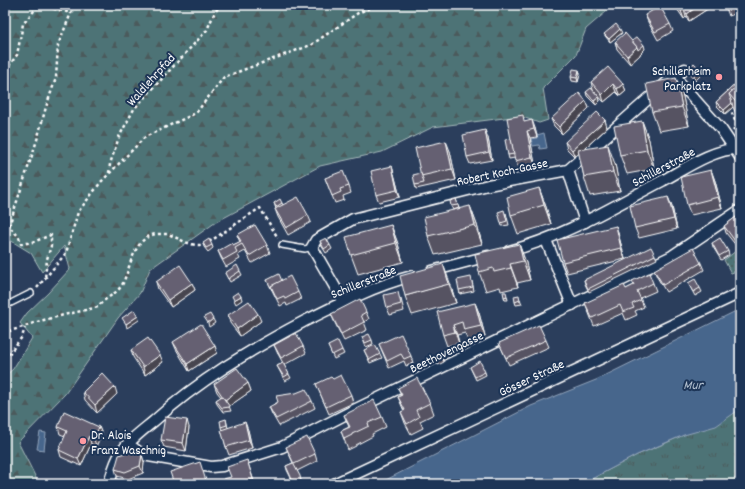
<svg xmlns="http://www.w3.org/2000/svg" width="745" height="489" font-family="Dekko,sans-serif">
<defs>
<pattern id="grass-tufts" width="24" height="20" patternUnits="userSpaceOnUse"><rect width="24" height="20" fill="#4d7376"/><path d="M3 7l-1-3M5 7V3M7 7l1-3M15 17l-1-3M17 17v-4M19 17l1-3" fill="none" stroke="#4c5a5b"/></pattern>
<pattern id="forest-firs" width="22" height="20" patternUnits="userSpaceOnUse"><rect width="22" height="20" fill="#4d7376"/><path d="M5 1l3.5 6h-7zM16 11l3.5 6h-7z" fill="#4c5a5b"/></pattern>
<pattern id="park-dots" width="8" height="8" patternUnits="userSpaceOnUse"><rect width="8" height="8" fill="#4d7376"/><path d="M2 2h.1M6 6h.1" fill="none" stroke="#4c5a5b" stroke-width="1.8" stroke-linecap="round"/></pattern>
</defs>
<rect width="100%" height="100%" fill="#2b3e5c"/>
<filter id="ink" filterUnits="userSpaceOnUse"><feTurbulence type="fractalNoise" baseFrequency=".025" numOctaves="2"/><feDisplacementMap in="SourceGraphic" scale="8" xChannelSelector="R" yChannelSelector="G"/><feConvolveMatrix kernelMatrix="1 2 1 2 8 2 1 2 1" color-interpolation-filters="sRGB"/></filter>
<g filter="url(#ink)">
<!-- grass -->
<path fill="url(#grass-tufts)" stroke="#a6b9ba" d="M740 409V484H582L637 455 666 443Z"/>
<!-- forest -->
<path fill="url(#forest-firs)" stroke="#a6b9ba" d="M5 5H614L586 29 576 55 543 88 548 120 539 123 520 116 433 127 382 152 320 166 216 222 150 269 140 293 118 318 65 394 18 442 39 484H5V376L13 369 32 338 20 323 27 313 48 293 70 269 64 246 42 272 31 253 5 237Z"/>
<!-- park -->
<path fill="url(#park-dots)" stroke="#a6b9ba" d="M740 248V270L731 273 724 260Z"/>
<!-- water -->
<g fill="#47668c" stroke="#91a3ba">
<path d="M544 133 547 148 540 149 539 145 533 146 531 139 537 138V135Z"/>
<path d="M740 309V409L716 426 684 435 637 455 582 484H378L531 406 596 380Z"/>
<path d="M40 432 46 433 44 450 37 449Z"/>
</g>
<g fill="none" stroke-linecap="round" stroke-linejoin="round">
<!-- lane casing -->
<g stroke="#fff" stroke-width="8">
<g id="lane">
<path d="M282 245 305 249 312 247"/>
<path d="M5 306 31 293"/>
</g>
</g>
<!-- street casing -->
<g stroke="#fff" stroke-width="13">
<g id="street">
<path d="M674 76 685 69"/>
<path d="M568 170 585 222"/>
<path d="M546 240 572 305"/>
<path d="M509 251C564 237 612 207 662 181 686 168 711 150 740 148"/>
<path d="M432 271 488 256"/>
<path d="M343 301 312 247 316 240 353 219 488 185 568 170 674 76 721 129 740 157"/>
<path d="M128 444 143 455 211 467 222 466 282 447 356 409 672 256 740 210"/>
<path d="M109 484C112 474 115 461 121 453 129 440 142 431 154 421 198 381 250 350 303 322 339 304 374 286 412 276"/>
<path d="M334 484 740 293"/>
</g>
</g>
<!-- path -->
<g stroke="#fff" stroke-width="2.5" stroke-dasharray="3 3" stroke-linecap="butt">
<path d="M49 5 51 8 71 13 79 5"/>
<path d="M401 5 424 6 436 5"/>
<path d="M5 9 6 5"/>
<path d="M5 71 17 55 23 24 39 5"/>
<path d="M731 107 730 109 737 125 733 130"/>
<path d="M109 173 110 164 119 137 134 109 207 30 214 14 220 5"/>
<path d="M5 219 9 222V226L19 237 21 244 33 242 51 235V246L47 259 45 278"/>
<path d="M9 226 37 140 46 107 56 78 58 45 71 13"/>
<path d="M37 288 66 253 78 212 101 182 145 137 196 113 224 77 311 45 358 13 372 7 379 5"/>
<path d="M5 325 10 331C24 327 37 321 52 318 67 314 82 311 98 307 104 298 116 295 122 285 124 282 125 277 127 273 132 257 139 234 159 234 162 234 165 234 168 234 181 239 191 248 206 244L260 208 278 238"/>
<path d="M5 359 22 337 25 328"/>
<path d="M315 484 325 480"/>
</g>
<!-- lane -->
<use href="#lane" stroke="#1d3557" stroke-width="5"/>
<!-- street -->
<use href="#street" stroke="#1d3557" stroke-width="10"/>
</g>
<!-- wall -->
<g fill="#575362" stroke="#fff">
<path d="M676 5H708L709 8 689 21 686 17 684 19 677 9Z"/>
<path d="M725 5H740V12L729 16Z"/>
<path d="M645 15 670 24 673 31 658 40 648 22Z"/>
<path d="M622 33 610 42 606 37 604 34Z"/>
<path d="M632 41 645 49 640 54V55L630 64 617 49 615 42Z"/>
<path d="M687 69 702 74 695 81 688 73Z"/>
<path d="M579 70 580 74 578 82 572 81 571 77Z"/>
<path d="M676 78 683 97 689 126 659 131 652 112Z"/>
<path d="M740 80V118L736 114 733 107 725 114 717 106 716 102Z"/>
<path d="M591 82 623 84 626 91 620 96 616 92 604 102 593 90Z"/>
<path d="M586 92 599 97 600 101 596 105 587 96Z"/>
<path d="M586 101 589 108 562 134 554 126 551 119Z"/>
<path d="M605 120 607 128 584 149 615 164 620 191 590 196 584 177 579 153 575 157 567 149 565 142Z"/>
<path d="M642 121 649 140 654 169 627 174 620 155Z"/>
<path d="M525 122 535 128 537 137 530 138 535 164 518 168 515 158 509 159 508 155 511 139Z"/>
<path d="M488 138 492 160 470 164 467 157Z"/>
<path d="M450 151 456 180 416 189 415 185 421 173Z"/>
<path d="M711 170 715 181 722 208 691 215 687 205Z"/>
<path d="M394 174 400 197 379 202 376 195Z"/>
<path d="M325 178 349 186 351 193 343 196 344 200 335 203Z"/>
<path d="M539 188 546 207 551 224 518 234 511 215Z"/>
<path d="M668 197 672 207 677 229 639 238 635 228Z"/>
<path d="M456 199 459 208 453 210 451 206Z"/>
<path d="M274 203H282L283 205 308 215 311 222 288 235 278 217 275 209H276Z"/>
<path d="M470 206 477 225 482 244 435 255 428 236Z"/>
<path d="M506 213 509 225 502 226 501 223Z"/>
<path d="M740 214 738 248 726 233 724 226Z"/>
<path d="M391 225 398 244 403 262 358 274 351 255Z"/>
<path d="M616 226 625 259 567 273 563 262Z"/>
<path d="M237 235 267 245 270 253 252 263 245 251 238 255 240 259 226 267 221 258 218 251 233 245 240 242Z"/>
<path d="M320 241 330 245 332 249 326 253 321 245Z"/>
<path d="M203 243 212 245 213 248 208 252 204 247Z"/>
<path d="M712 243 728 251 729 255 721 260 713 247Z"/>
<path d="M519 244 526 263 530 280 517 283 518 287 501 291 500 287 486 291 479 272Z"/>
<path d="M655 255 657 259 589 292 585 284 584 280Z"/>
<path d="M701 263 704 270 666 292 657 277 654 270Z"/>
<path d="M240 271 242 275 230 282 225 273Z"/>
<path d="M267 280 282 281 298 292 301 299 287 306 286 303 280 306Z"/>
<path d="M472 281 474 291 460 294 459 290Z"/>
<path d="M632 281 653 283 656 291 640 298 644 307 635 311 637 315 626 320 623 313 594 326 585 303 626 289 634 285Z"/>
<path d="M156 282 192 283 195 290 171 307 158 289Z"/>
<path d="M450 283 456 303 412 315 405 296Z"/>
<path d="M688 283 700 288 702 292 695 296Z"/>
<path d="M507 296 508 300H505L504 297Z"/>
<path d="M401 299 404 311 390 315 387 308Z"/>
<path d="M520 299 522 304 516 305 515 302Z"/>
<path d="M475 303 479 313 485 336 468 341 465 333 457 335 459 343 447 346 443 335Z"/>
<path d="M366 312 369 319 364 322 367 330 344 341 334 321 331 314Z"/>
<path d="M228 315 261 321 240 336 230 323Z"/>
<path d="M362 337 372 340 373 344 366 347Z"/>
<path d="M546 340 549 347 509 365 499 343Z"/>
<path d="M173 342 215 346 217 353 189 371 176 349Z"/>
<path d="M379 344 411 356 413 363 406 366 404 361 389 368Z"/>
<path d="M274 345 303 346 306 353 284 365 291 378 285 381 277 366 283 363 277 352Z"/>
<path d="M328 346 342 350 344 354 334 359Z"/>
<path d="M131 350 163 362 145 375 133 357Z"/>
<path d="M364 350 380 354 382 358 370 363Z"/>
<path d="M435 357 442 358 444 362 438 365Z"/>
<path d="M470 367 485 372 486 375 476 380Z"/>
<path d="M333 379 351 395 353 403 329 414 316 384Z"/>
<path d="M248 383 251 391 229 406 231 411 223 412 217 404 216 400 221 397 217 392 214 384Z"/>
<path d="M398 388 430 403 434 414 420 421 423 428 411 434 405 423 401 412 404 411 398 397 401 395Z"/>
<path d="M83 392 117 394 97 413 85 400Z"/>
<path d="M312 401 315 408 279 426 272 414 269 407Z"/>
<path d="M344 415 382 417 386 427 372 434 373 436 356 445V446L348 450 341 431 349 427Z"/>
<path d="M226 419 228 428 248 430 252 448 229 455 226 447 221 427Z"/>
<path d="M58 427H99L102 434 96 446 91 444 81 466 61 457 59 450 65 436 60 434Z"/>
<path d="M189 427 186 451 164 447 161 440Z"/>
<path d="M286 447 315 454 317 461 297 471 301 480 302 484H294L287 470 286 466 293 463Z"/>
<path d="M142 455 144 462 143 473 128 479 117 476 115 469Z"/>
<path d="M247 460 255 484H225L231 477Z"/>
</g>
<!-- shaded-wall -->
<g fill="#474450" stroke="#fff">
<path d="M699 5H708L709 8 689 21 687 14Z"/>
<path d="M684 10 686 17 684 19 681 11Z"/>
<path d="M620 29 622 33 610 42 609 39Z"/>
<path d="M644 45 645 49 640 54V55L630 64 627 56 637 47Z"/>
<path d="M579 70 580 74 578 82 577 78Z"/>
<path d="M701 70 702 74 695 81 694 77Z"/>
<path d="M676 78 683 97 689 126 682 107Z"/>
<path d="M613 84 616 92 604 102 602 95Z"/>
<path d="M623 84 626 91 620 96 617 89Z"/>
<path d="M599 97 600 101 596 105 594 101Z"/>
<path d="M586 101 589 108 562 134 559 127Z"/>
<path d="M732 103 733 107 725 114 724 110Z"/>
<path d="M532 120 535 128 537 137 534 129Z"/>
<path d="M605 120 607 128 575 157 572 150Z"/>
<path d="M642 121 649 140 654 169 647 150Z"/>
<path d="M485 130 488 138 492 160 489 152Z"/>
<path d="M527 131 530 138 535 164 532 157Z"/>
<path d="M446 141 450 151 456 180 452 169Z"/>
<path d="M608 145 615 164 620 191 613 172Z"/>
<path d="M392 166 394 174 400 197 397 190Z"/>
<path d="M711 170 715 181 722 208 718 197Z"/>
<path d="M539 188 546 207 551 224 544 205Z"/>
<path d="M668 197 672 207 677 229 674 219Z"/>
<path d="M470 206 477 225 482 244 475 225Z"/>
<path d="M391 225 398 244 403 262 396 243Z"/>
<path d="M616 226 625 259 621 248Z"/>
<path d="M740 237V247L738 248 735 241Z"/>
<path d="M519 244 526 263 530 280 523 261Z"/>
<path d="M443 264 450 283 456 303 449 284Z"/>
<path d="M510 264 517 283 518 287 511 268Z"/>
<path d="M192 283 195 290 171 307 168 300Z"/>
<path d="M241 296 242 300 236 304 234 300Z"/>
<path d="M475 303 479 313 485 336 481 326Z"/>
<path d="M258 314 261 321 240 336 237 329Z"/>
<path d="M138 316 139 320 127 328 126 324Z"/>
<path d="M213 319 215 323 209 327 208 323Z"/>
<path d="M453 325 457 335 459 343 455 332Z"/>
<path d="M215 346 217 353 189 371 187 364Z"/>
<path d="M160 355 163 362 145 375 143 367Z"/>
<path d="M248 383 251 391 228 407 225 400Z"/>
<path d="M115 387 117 394 97 413 95 405Z"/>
<path d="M187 420 189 427 186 451 183 443Z"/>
<path d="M245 422 248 430 252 448 249 440Z"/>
<path d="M99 427 102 434 96 446 94 439Z"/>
<path d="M89 436 91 444 81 466 78 459Z"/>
<path d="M142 455 144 462 143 473 140 466Z"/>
</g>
<!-- building -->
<g fill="#656172" stroke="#fff">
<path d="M677 5H699L687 14 684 10 681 11Z"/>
<path d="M725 5H735L726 9Z"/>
<path d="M660 6 670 24 655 32 645 15Z"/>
<path d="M616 24 620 29 609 39 604 34Z"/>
<path d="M625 33 637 47 627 56 615 42Z"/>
<path d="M637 37 644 45 638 50 637 47 632 41Z"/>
<path d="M694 63 701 70 694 77 687 69Z"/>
<path d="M608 67 623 84 617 89 613 84 602 95 591 82Z"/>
<path d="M573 69 579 70 577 78 571 77Z"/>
<path d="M676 78 682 107 652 112 646 84Z"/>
<path d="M740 80V84L729 94 732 103 724 110 716 102Z"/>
<path d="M740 84V107L729 94Z"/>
<path d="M591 88 599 97 594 101 586 92Z"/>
<path d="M579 93 586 101 559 127 551 119Z"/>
<path d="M597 112 605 120 572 150 565 142Z"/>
<path d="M523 115 524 122 532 120 534 129 527 131 532 157 515 161 507 118Z"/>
<path d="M642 121 647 150 620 155 614 126Z"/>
<path d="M485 130 489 152 467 157 463 135Z"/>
<path d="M511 139 514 154 508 155 505 140Z"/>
<path d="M446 141 452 169 421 176 415 148Z"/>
<path d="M608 145 613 172 584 177 578 150Z"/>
<path d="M392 166 397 190 376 195 371 171Z"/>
<path d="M711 170 718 197 687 205 681 177Z"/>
<path d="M343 171 349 186 340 189 341 192 332 196 325 178Z"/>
<path d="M421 173 424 183 415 185 413 175Z"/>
<path d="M539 188 544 205 511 215 507 197Z"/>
<path d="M298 197 308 215 286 228 275 209Z"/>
<path d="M668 197 674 219 635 228 630 206Z"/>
<path d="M280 199 282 203 276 207 274 203Z"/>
<path d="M456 199 458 205 451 206 450 201Z"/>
<path d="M470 206 475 225 428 236 424 217Z"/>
<path d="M504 210 507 221 501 223 498 212Z"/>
<path d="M740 214V237L735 241 724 226Z"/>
<path d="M255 225 267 245 249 256 242 244 235 248 237 252 223 260 218 251 232 243 233 245 241 241 237 235Z"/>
<path d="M391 225 396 243 351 255 346 237Z"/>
<path d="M616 226 621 248 563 262 557 240Z"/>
<path d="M326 238 330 245 324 249 320 241Z"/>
<path d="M720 238 728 251 719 256 712 243Z"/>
<path d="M209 239 212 245 206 248 203 243Z"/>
<path d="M519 244 523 261 510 264 511 268 494 272 493 268 479 272 475 254Z"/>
<path d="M651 247 655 255 588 289 584 280Z"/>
<path d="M693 248 701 263 663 285 654 270Z"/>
<path d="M443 264 449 284 405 296 400 276Z"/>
<path d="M180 265 192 283 168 300 156 282Z"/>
<path d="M237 265 240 271 228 279 225 273Z"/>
<path d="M649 273 653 283 637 291 641 300 632 304 634 308 623 312 620 305 592 318 585 303 624 285 626 289 634 285 632 281Z"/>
<path d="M279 274 282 281 271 286 272 290 267 280Z"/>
<path d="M290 276 298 292 285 299 284 296 277 299 271 286Z"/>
<path d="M471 277 473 287 459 290 457 280Z"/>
<path d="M695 279 700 288 693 292 688 283Z"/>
<path d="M238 292 241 296 234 300 232 296Z"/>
<path d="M398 292 401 304 387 308 384 295Z"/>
<path d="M503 292H506L507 296 504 297Z"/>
<path d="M519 295 520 300 515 302 514 296Z"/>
<path d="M360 299 366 312 361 315 364 322 341 334 331 314Z"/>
<path d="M249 301 258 314 237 329 228 315Z"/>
<path d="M475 303 481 326 464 330 462 322 453 325 455 332 443 335 437 312Z"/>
<path d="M134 310 138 316 126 324 122 318Z"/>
<path d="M210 314 213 319 208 323 204 317Z"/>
<path d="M201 324 215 346 187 364 173 342Z"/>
<path d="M539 325 546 340 506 358 499 343Z"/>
<path d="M296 333 303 346 281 358 274 345Z"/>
<path d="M369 334 372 340 365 343 362 337Z"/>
<path d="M401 334 411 356 404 359 401 354 387 361 379 344Z"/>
<path d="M148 338 160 355 143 367 131 350Z"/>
<path d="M338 341 342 350 332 355 328 346Z"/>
<path d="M375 345 380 354 369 360 364 350Z"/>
<path d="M440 354 442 358 437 361 435 357Z"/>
<path d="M480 361 485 372 475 377 470 367Z"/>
<path d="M283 363 289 374 284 377 277 366Z"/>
<path d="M237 368 248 383 225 400 214 384Z"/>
<path d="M102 373 115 387 95 405 83 392Z"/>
<path d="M341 375 351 395 326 407 316 384 331 377 333 379Z"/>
<path d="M417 378 430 403 416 410 419 417 407 424 401 412 405 410 398 397 402 395 398 388Z"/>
<path d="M306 389 312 401 276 419 269 407 278 402 276 396 296 393Z"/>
<path d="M222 396 230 407 222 408 216 400Z"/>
<path d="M374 400 382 417 368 423 369 426 352 434V435L344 439 341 431 350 427 344 415Z"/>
<path d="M64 411 99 427 94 439 89 436 78 459 59 450 67 431 58 427Z"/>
<path d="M165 417 187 420 183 443 161 440Z"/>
<path d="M226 419 227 425 221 427 220 421Z"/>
<path d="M245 422 249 440 226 447 221 430Z"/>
<path d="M307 437 315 454 294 464 286 447Z"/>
<path d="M128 452 142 455 140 466 125 472 115 469 119 455Z"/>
<path d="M247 460 253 479 237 484H225L223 479 231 477 227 467Z"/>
<path d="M200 462 207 484H174L170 472Z"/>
<path d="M293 463 300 476 301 482 295 484H294L286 466Z"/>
</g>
</g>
<!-- markers -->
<g fill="#ff9aa2" stroke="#1d3557" stroke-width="1.5">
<circle cx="719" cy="77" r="4"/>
<circle cx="83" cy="441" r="4"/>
</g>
<g text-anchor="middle" stroke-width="4" stroke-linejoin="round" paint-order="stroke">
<!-- poi labels -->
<g font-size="13" fill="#fff" stroke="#1d3557" text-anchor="end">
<text x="711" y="75">Schillerheim<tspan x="711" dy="15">Parkplatz</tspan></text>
<text x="91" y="439" text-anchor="start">Dr. Alois<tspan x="91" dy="15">Franz Waschnig</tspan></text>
</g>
<!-- street labels -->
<g font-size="13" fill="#fff" stroke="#1d3557">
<text transform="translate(150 79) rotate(-48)" y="5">Waldlehrpfad</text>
<text transform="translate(663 166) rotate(-28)" y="5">Schillerstraße</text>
<text transform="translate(502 171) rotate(-12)" y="5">Robert Koch-Gasse</text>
<text transform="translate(363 281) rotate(-22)" y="5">Schillerstraße</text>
<text transform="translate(446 351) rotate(-26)" y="5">Beethovengasse</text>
<text transform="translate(531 377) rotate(-25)" y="5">Gösser Straße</text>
</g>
<!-- water labels -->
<g font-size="14" font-style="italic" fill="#b5c2d1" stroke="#1d3557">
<text x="693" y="389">Mur</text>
</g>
</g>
<!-- margin -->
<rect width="745" height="489" fill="none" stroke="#1d3557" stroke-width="20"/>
<rect x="10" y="10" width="725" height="469" fill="none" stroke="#fff" stroke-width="1.5" filter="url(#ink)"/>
</svg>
